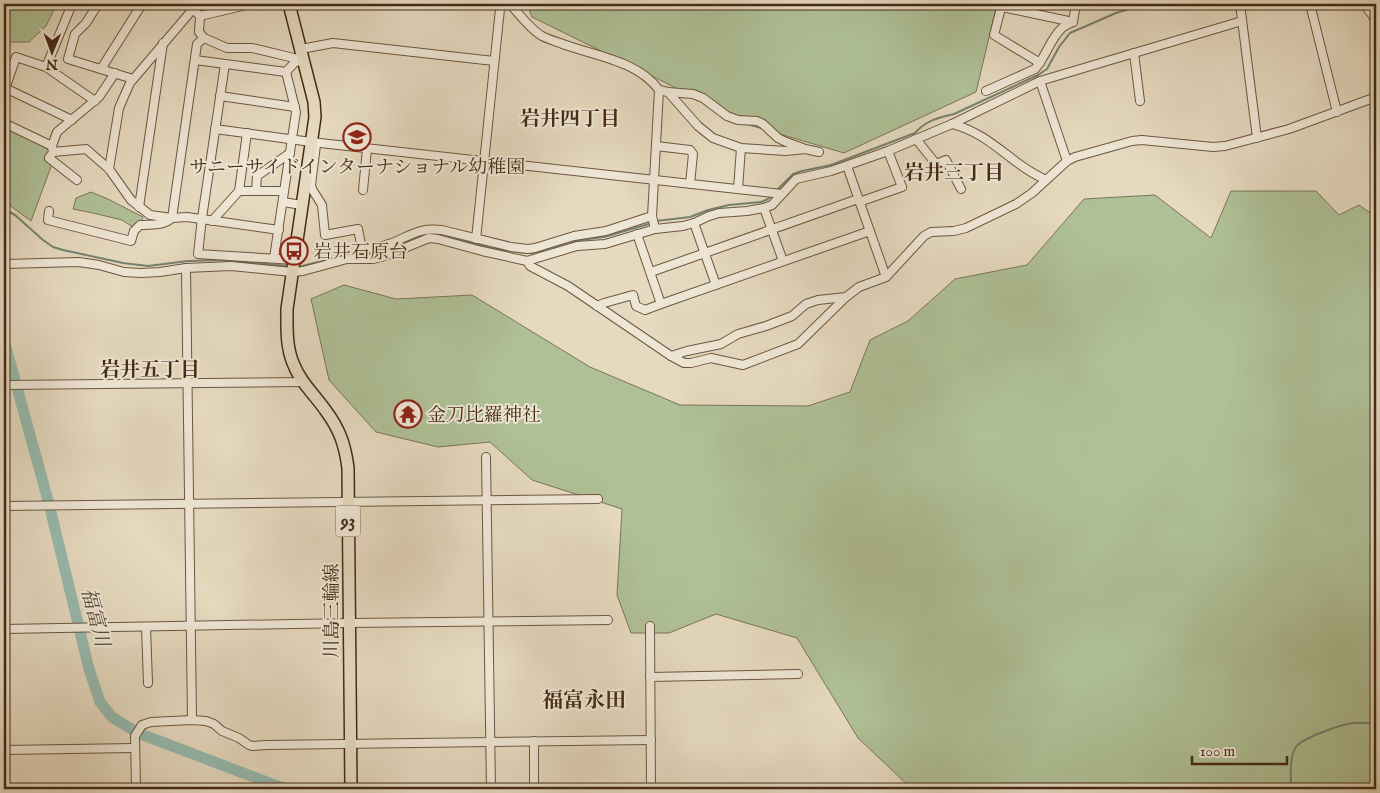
<svg xmlns="http://www.w3.org/2000/svg" width="1380" height="793" font-family="'IM FELL English','Noto Serif JP',serif">
<rect width="100%" height="100%" fill="#e5d9bf"/>
<filter id="stains"><feTurbulence type="fractalNoise" baseFrequency=".004" numOctaves="4"/><feColorMatrix values="0 0 0 0 .2 0 0 0 0 .09 0 0 0 0 .02 0 0 0 .5 -.17"/></filter>
<radialGradient id="worn" r=".72"><stop offset=".6" stop-color="#630" stop-opacity="0"/><stop offset="1" stop-color="#630" stop-opacity=".3"/></radialGradient>
<!-- green -->
<g fill="#afc096" stroke="#7a7655">
<path d="M4 4H57L46 26 29 42H10L4 53Z"/>
<path d="M527 4H997L976 92 844 153 749 125 664 82 532 17Z"/>
<path d="M4 126 56 153 31 221 4 201Z"/>
<path d="M1231 191H1316L1339 215 1359 205 1376 217V789H912L858 738 797 638 716 614 669 633H631L617 595 622 509 532 480 490 442 438 447 376 432 329 380 311 299 344 285 396 299 472 295 590 367 680 405 808 406 850 392 870 340 908 321 955 279 1027 265 1084 199 1155 195 1211 238Z"/>
<path d="M91 192 108 199 143 217 139 231 122 220 93 213 73 209 76 198Z"/>
</g>
<g fill="none" stroke-linecap="round" stroke-linejoin="round">
<!-- stream -->
<g stroke="#768170" stroke-width="2">
<path d="M775 192 793 174 802 171 831 165 915 133C926 120 938 118 954 114L1038 75 1047 69 1059 47 1070 33 1116 13 1132 8 1141 4"/>
<path d="M4 209 15 215 43 240 53 247 63 250 123 263 148 266 188 261 218 260 288 266"/>
<path d="M656 221 690 217 708 210 729 205 761 202 768 199 772 195"/>
<path d="M298 267 347 255 381 252 427 234H438L491 248 524 253H532L573 241 604 237 652 223"/>
<path d="M131 732 133 730"/>
<path d="M132 783V789"/>
<path d="M1291 789C1291 778 1289 756 1296 747 1302 738 1342 724 1353 723 1361 722 1369 723 1376 724"/>
</g>
<!-- river -->
<path stroke="#96baae" stroke-width="11" d="M4 340 49 504 89 669 100 702 112 717 138 733 285 789"/>
<!-- street casing -->
<g stroke="#6d563f" stroke-width="10">
<g id="street">
<path d="M98 4 86 23 75 34 68 59 133 79"/>
<path d="M510 4C520 15 530 29 542 36 548 39 554 41 560 43 594 56 637 60 659 90L652 216 655 229"/>
<path d="M1002 4 994 35 1040 63"/>
<path d="M1240 4 1257 138"/>
<path d="M1310 4 1337 112"/>
<path d="M1364 4 1373 16 1376 23"/>
<path d="M1002 7 1073 22"/>
<path d="M193 9 200 16 199 32 204 38 227 48H252L294 58 295 62"/>
<path d="M200 16 251 4"/>
<path d="M301 49 333 43 494 61"/>
<path d="M1134 53 1140 101"/>
<path d="M195 60 286 72 295 62 300 61"/>
<path d="M225 64 202 218 198 254 294 260"/>
<path d="M46 67 72 4"/>
<path d="M101 69 142 4"/>
<path d="M1040 81 1067 161"/>
<path d="M5 88 72 120"/>
<path d="M659 90 668 92 698 126 713 138 741 148 786 151 805 149 819 152"/>
<path d="M986 91 1035 69C1046 57 1050 39 1062 28 1065 25 1069 24 1073 22L1076 4"/>
<path d="M4 92 16 57 46 67 95 101"/>
<path d="M668 92 693 94 703 98 727 116 738 120 757 121 763 124 778 138 786 142 803 148"/>
<path d="M220 96 295 107"/>
<path d="M4 123 52 146"/>
<path d="M952 124C982 132 998 149 1022 166 1030 172 1038 176 1046 180"/>
<path d="M215 129 311 142 782 194"/>
<path d="M916 139 936 164 946 160 961 189"/>
<path d="M316 145 311 185 312 189 322 205 325 235 358 229 362 249C372 248 381 247 389 244 411 236 418 227 442 230L511 247 528 249 535 248 574 236 606 231 652 216"/>
<path d="M656 146 690 150 693 154 690 184"/>
<path d="M53 152 86 149 109 169 131 200 150 215 172 218 187 217 279 230"/>
<path d="M847 166 886 277"/>
<path d="M109 169 119 108 130 83 193 9 195 4"/>
<path d="M77 180 49 158 53 152 52 146 57 132 99 97 115 73"/>
<path d="M738 189 741 148"/>
<path d="M363 190 367 149"/>
<path d="M239 191 247 133"/>
<path d="M256 191 257 176 290 153"/>
<path d="M283 202 302 205"/>
<path d="M859 202 902 187 888 151"/>
<path d="M139 207 163 43"/>
<path d="M764 208 783 261"/>
<path d="M49 211 48 220 131 241 134 231 140 225C152 224 163 226 172 218L197 44 204 38"/>
<path d="M212 221 239 191H284"/>
<path d="M694 223 716 285"/>
<path d="M637 234 661 304 870 231"/>
<path d="M476 239 500 9 502 4"/>
<path d="M274 258 296 112 286 72"/>
<path d="M527 261 530 266 568 286 671 356 687 351 721 344 738 334 766 326 792 316 806 304 818 300 846 297 859 287 886 277 924 236 931 232 954 231 966 228 1016 204 1032 193 1067 161 1075 157 1132 141 1142 140 1213 147 1225 146 1289 129 1376 97"/>
<path d="M4 264 79 262 99 265 124 272 141 273 160 272 186 268 231 266 292 272 303 271 347 259H373L385 256 429 238 438 239 482 251 527 261 577 246 605 244 655 229 683 226 694 223 709 216 719 213 747 211 764 208 772 205 796 179 831 171 888 151 952 124 1040 81 1242 21"/>
<path d="M186 268 192 720"/>
<path d="M651 272 858 199"/>
<path d="M597 306 604 303 633 295 636 306 645 310 661 304"/>
<path d="M671 356 684 363H691L711 358 743 365 798 344 846 297"/>
<path d="M4 385 303 382"/>
<path d="M486 457 491 789"/>
<path d="M4 506 598 499"/>
<path d="M650 626 651 789"/>
<path d="M146 627 148 683"/>
<path d="M4 629 349 623 608 620"/>
<path d="M650 677 798 674"/>
<path d="M534 741V789"/>
<path d="M4 750 135 748"/>
<path d="M136 789 135 736 142 725 151 722 192 720 206 721 214 724 222 731 239 738 249 745 252 746 267 745 651 740"/>
</g>
</g>
<!-- primary casing -->
<g stroke="#452b14" stroke-width="14">
<path id="primary" d="M289 4 314 102 315 117 287 309C287 327 286 346 293 363 300 382 315 395 326 411 340 430 345 445 348 468L351 789"/>
</g>
<!-- street -->
<use href="#street" stroke="#eee6d5" stroke-width="8"/>
<!-- primary -->
<use href="#primary" stroke="#e5d9bf" stroke-width="11"/>
</g>
<!-- icons -->
<defs>
<g id="school-ring" transform="scale(1.4375)"><circle r="9.5" fill="#eee6d5" stroke="#8f2418" stroke-width="1.5"/><path d="M0-5L7-2L0 1L-7-2ZM-4 1L0 2.5L4 1V4Q0 6-4 4Z" fill="#8f2418"/></g>
<g id="bus-ring" transform="scale(1.4375)"><circle r="9.5" fill="#eee6d5" stroke="#8f2418" stroke-width="1.5"/><path d="M-5-6H5V4H4V6H2V4H-2V6H-4V4H-5ZM-3.5-4V0h7V-4ZM-3.5 1.2v1.5H-2V1.2ZM2 1.2v1.5H3.5V1.2Z" fill="#8f2418"/></g>
<g id="temple-ring" transform="scale(1.4375)"><circle r="9.5" fill="#eee6d5" stroke="#8f2418" stroke-width="1.5"/><path d="M0-6L5-2H3V0L6.5 2.5H4V6H1.5V3h-3V6H-4V2.5H-6.5L-3 0V-2H-5Z" fill="#8f2418"/></g>
</defs>
<g fill-rule="evenodd">
<use href="#school-ring" x="357" y="137"/>
<use href="#bus-ring" x="294" y="251"/>
<use href="#temple-ring" x="408" y="414"/>
</g>
<g text-anchor="middle" stroke-width="4" stroke-linejoin="round" paint-order="stroke">
<!-- shield labels -->
<rect fill="#eee6d5" stroke="#78634e" stroke-width="1" x="335.5" y="505.5" width="25" height="31" rx="4"/>
<g font-size="18" font-weight="bold" fill="#452b14">
<text x="348" y="527">93</text>
</g>
<!-- poi labels -->
<g font-size="19" fill="#452b14" stroke="#eee6d5" text-anchor="start">
<text x="357" y="173" text-anchor="middle">サニーサイドインターナショナル幼稚園</text>
<text x="313" y="258">岩井石原台</text>
<text x="427" y="421">金刀比羅神社</text>
</g>
<!-- street labels -->
<g font-size="19" fill="#452b14" stroke="#eee6d5">
<text transform="translate(331 611) rotate(-90)" y="7">川島三輪線</text>
</g>
<!-- neighbourhood labels -->
<g font-size="20" font-weight="bold" fill="#452b14" stroke="#eee6d5">
<text x="570" y="125">岩井四丁目</text>
<text x="954" y="179">岩井三丁目</text>
<text x="150" y="376">岩井五丁目</text>
</g>
<!-- water labels -->
<g font-size="20" font-style="italic" fill="#554833" stroke="#eee6d5">
<text transform="translate(96 617) rotate(75)" y="7">福富川</text>
</g>
<!-- quarter labels -->
<g font-size="21" font-weight="bold" fill="#452b14" stroke="#eee6d5">
<text x="584" y="707">福富永田</text>
</g>
</g>
<!-- margin -->
<rect width="1380" height="793" fill="none" stroke="#e5d9bf" stroke-width="20"/>
<rect x="5" y="5" width="1370" height="783" fill="none" stroke="#452b14" stroke-width="2.5"/>
<rect x="10" y="10" width="1360" height="773" fill="none" stroke="#452b14"/>
<!-- north arrow -->
<g transform="translate(52 52) rotate(181)" stroke="#eee6d5" stroke-width="4" paint-order="stroke">
<path d="M0-4L9 19L0 12L-9 19Z" fill="#452b14"/>
<text y="-8" font-size="14" font-weight="bold" text-anchor="middle" fill="#452b14">N</text>
</g>
<!-- scale -->
<path d="M1192 756v8h95v-8" fill="none" stroke="#452b14" stroke-width="2.5"/>
<text x="1200" y="756" font-size="15" fill="#452b14" stroke="#eee6d5" stroke-width="4" paint-order="stroke">100 m</text>
<rect width="100%" height="100%" filter="url(#stains)"/>
<rect width="100%" height="100%" fill="url(#worn)"/>
</svg>
